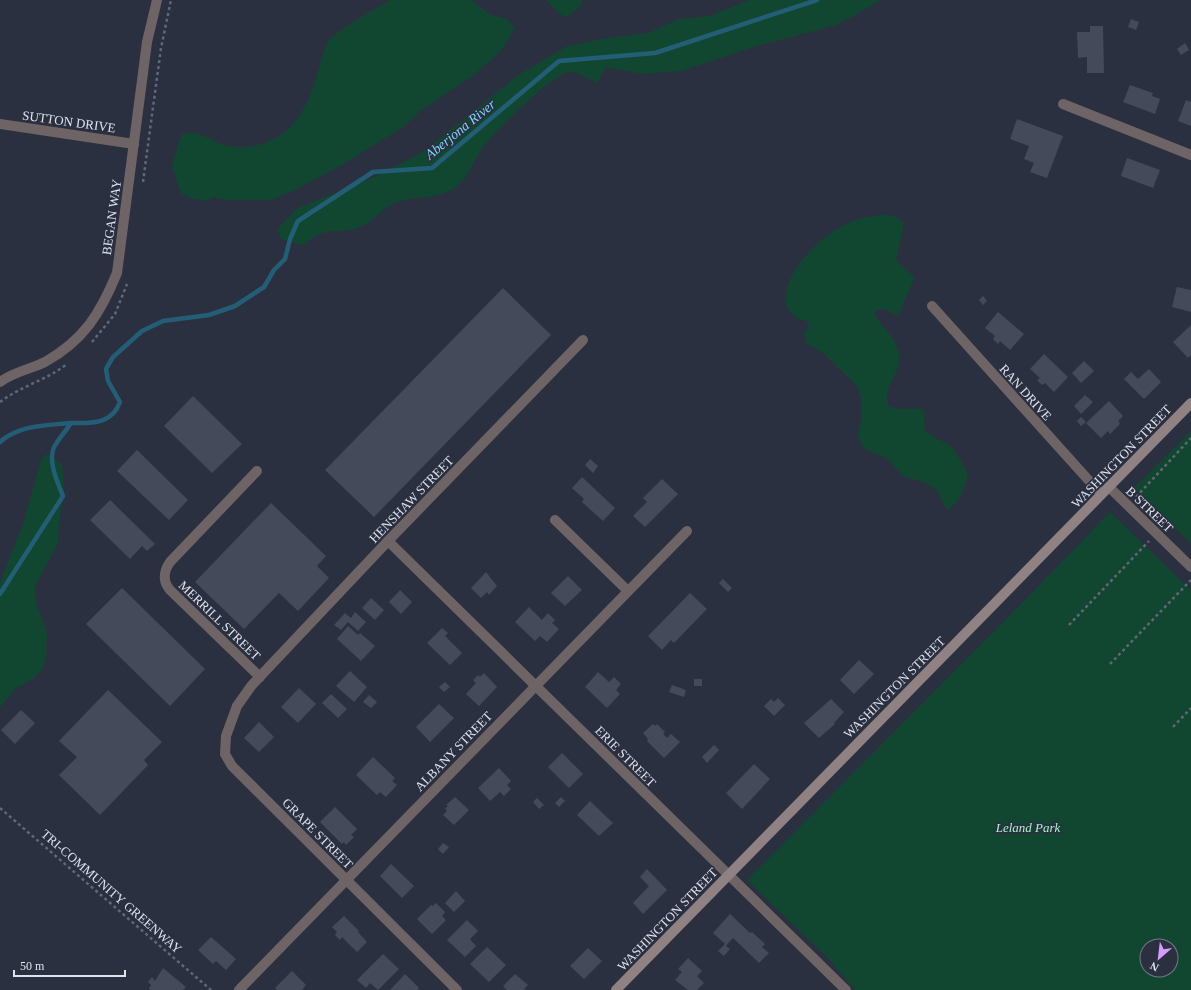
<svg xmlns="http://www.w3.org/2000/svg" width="1191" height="990" font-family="Georgia,serif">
<rect width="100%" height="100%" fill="#2b3040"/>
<!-- green -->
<g fill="#114730" fill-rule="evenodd">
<path d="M391 0H471L489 14 506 19 515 27 508 40 498 54 476 73 419 112 406 125 342 165 293 191 271 200H226L214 197 207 201 190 198 181 193 172 166 181 135C194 128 209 139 221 144 241 151 265 146 282 134 304 119 313 89 320 64 323 56 323 49 328 41 335 32 379 6 391 0Z"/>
<path d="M545 0H582L581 6 567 17C558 15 553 5 545 0Z"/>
<path d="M749 0H881L837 25 750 48 681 71 642 74 606 67 597 83C588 80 580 71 570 72 551 74 493 133 481 150 472 163 469 177 456 187 440 199 418 196 400 201 384 205 375 221 360 227 336 236 327 224 303 245L281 239 277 229 298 208 370 179 423 152 517 76 565 47 606 38 649 33 679 19 710 16Z"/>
<path d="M889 215 898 218 904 223 896 260 909 273 915 276 898 316 885 309 877 310 874 314C881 327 894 335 898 350 905 372 883 381 888 406 899 411 911 407 923 409 926 417 923 424 926 432L952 447 967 471V479L961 496 951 508 947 510 937 490 926 483 903 476 886 457 866 450 861 445 858 433 861 420V398L857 386 822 352 806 343 804 334 809 326 806 320 797 319C795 316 791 313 789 310 774 283 816 241 837 229 853 219 871 215 889 215Z"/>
<path d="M1191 431V544L1134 488Z"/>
<path d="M47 454 62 464 64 490 59 522 58 543 35 586 36 603 47 632 46 658 42 669 34 678 15 689 0 707V583L23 524 40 464 43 457Z"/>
<path d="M1110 512 1191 590V990H855L829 959 747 880 1026 599ZM1147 946H1171V970H1147Z"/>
</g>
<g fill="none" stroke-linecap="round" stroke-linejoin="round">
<!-- stream -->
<g stroke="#235e76" stroke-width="4.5">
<path d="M0 442C18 425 48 425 71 423"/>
<path d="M0 594 63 496C57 482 46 457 56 444 60 437 66 431 71 423 90 423 112 425 120 402L108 381 106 369 113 357 142 331 163 321 209 315 235 306 264 287 274 270 285 259 290 239 298 221 373 172 432 168 559 61 655 53 817 0"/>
</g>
</g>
<!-- building -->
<g fill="#444a5a">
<path d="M1131 19 1139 22 1136 30 1128 27Z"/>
<path d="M1090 26H1103L1104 73H1087V57L1078 58 1077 32H1090Z"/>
<path d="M1185 43 1189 50 1181 55 1177 49Z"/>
<path d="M1130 85 1153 93 1152 96 1160 99 1155 114 1123 102Z"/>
<path d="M1186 100 1191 102V126L1178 121Z"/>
<path d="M1017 119 1063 136 1047 178 1030 172 1034 163 1024 159 1029 146 1010 139Z"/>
<path d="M1127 158 1160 170 1153 188 1121 176Z"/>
<path d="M1177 287 1191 290V312L1172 307Z"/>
<path d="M503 288 551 335 374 517 325 470Z"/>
<path d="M983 296 987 301 983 305 979 300Z"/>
<path d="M998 312 1024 334 1010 350 1000 341 998 344 993 339 995 336 985 328Z"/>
<path d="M1191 325V355L1188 358 1173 342Z"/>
<path d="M1044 354 1068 377 1054 392 1045 383 1042 385 1037 380 1040 378 1030 369Z"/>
<path d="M1084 361 1094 371 1081 383 1072 373Z"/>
<path d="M1149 369 1161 382 1144 399 1124 379 1131 372 1138 379Z"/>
<path d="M1085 395 1093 402 1081 414 1074 406Z"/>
<path d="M193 396 242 444 212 473 164 426Z"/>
<path d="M1109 401 1123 416 1118 421 1120 423 1119 425 1110 434 1108 431 1101 438 1086 423Z"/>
<path d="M1081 417 1086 422 1081 426 1077 421Z"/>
<path d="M137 450 188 500 169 520 117 471Z"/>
<path d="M590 459 598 466 593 473 585 465Z"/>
<path d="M582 477 615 508 603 521 582 502 584 499 572 488Z"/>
<path d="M662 479 678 494 645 527 633 516 647 502 643 498Z"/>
<path d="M110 500 155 544 147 551 142 546 130 559 90 520Z"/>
<path d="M271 503 326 556 317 566 329 578 298 611 279 593 244 629 195 582Z"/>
<path d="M486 572 497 586 489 595 487 592 481 598 471 588Z"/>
<path d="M568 576 582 590 565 606 551 593Z"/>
<path d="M723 579 732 588 728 592 719 583Z"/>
<path d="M122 588 205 669 170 706 86 624Z"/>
<path d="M400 590 412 602 401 614 389 602Z"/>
<path d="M690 593 707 609 674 643 671 640 662 650 648 636Z"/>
<path d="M371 598 384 610 375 620 362 608Z"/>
<path d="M529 607 542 620 548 613 555 620 552 623 559 629 547 642 540 636 535 641 515 622Z"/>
<path d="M355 612 366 622 358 631 348 622 341 630 334 625 345 613 351 618Z"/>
<path d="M348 626 358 635 360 633 375 646 361 661 337 639Z"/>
<path d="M442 628 448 633 445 636 462 653 450 665 427 643Z"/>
<path d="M859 660 874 674 854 694 840 680Z"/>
<path d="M350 671 367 687 354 702 336 686Z"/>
<path d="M598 672 609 682 614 677 621 684 616 690 620 694 607 708 585 687Z"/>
<path d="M484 673 497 687 479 706 466 694 476 683 473 680 478 675 480 677Z"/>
<rect x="694" y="679" width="8" height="7"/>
<path d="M445 682 450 687 444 692 439 687Z"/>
<path d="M672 685 686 690 684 697 669 692Z"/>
<path d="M299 688 316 704 298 723 281 707Z"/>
<path d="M108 690 162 742 144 760 148 765 100 815 59 775 77 757 59 741Z"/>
<path d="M331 694 347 709 338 718 322 703Z"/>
<path d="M369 695 377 702 371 708 363 702Z"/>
<path d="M778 698 785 705 774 716 764 706 771 699 774 702Z"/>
<path d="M831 699 844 712 834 723 835 724 819 738 804 723Z"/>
<path d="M439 704 454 718 430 742 416 727Z"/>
<path d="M21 710 35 723 15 744 1 730Z"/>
<path d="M259 722 274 737 259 752 244 738Z"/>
<path d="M653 724 655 726 657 724 665 732 663 734 667 738 671 734 680 742 664 758 647 741 648 739 643 733Z"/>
<path d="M714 745 719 750 707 763 702 757Z"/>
<path d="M562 753 583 774 569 788 548 767Z"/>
<path d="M373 757 395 778 392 781 397 785 386 797 380 792 377 795 356 775Z"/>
<path d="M754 764 770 779 742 809 726 793Z"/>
<path d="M499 768 511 781 507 785 511 789 504 796 500 792 490 801 478 788Z"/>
<path d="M455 797 469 810 454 825 443 815 447 811 445 809 448 806 446 805Z"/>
<path d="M561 797 565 801 559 807 555 803Z"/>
<path d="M537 798 544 805 539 809 533 802Z"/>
<path d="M590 801 613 823 599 836 577 815Z"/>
<path d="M335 807 357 829 351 835 354 837 346 845 344 842 342 844 320 822Z"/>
<path d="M443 843 449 847 443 854 438 849Z"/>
<path d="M391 864 414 886 402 898 380 876Z"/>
<path d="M647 869 667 890 643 914 633 903 649 886 640 877Z"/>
<path d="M456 891 465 901 454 912 445 903Z"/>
<path d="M436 903 445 912 442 916 446 920 432 934 417 919 431 905 433 906Z"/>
<path d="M730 914 750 933 752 932 765 944 762 947 769 953 759 963 733 938 726 946 730 949 724 956 718 951 725 944 713 933Z"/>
<path d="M344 916 359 931 358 932 367 942 357 952 342 937 340 940 335 935 337 932 332 927Z"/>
<path d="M467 920 478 931 470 939 476 946 465 957 447 940Z"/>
<path d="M211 937 236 959 226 970 216 961 213 964 198 950Z"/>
<path d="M487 947 506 965 489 982 470 964Z"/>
<path d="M588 948 602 961 584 979 570 966Z"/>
<path d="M383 954 399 969 378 990 370 983 366 988 357 980Z"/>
<path d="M688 958 702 971 697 976 704 983 697 990H688L675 980 682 972 678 969Z"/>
<path d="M163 968 186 987 183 990H151L149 988 151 985 148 982 152 977 155 981Z"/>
<path d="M292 971 306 985 302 990H277L275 988Z"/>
<path d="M405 974 419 988 418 990H390Z"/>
<path d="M515 974 528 985 524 989 526 990H507L503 986Z"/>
</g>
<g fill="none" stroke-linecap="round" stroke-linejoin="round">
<!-- path -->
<g stroke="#626675" stroke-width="2.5" stroke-dasharray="3 3" stroke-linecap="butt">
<path d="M143 182 161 48 171 0"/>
<path d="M92 342 115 314 127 284"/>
<path d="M0 402C21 386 47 380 67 364"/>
<path d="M1136 497 1191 438"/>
<path d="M1069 625 1149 541"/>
<path d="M1110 664 1191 580"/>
<path d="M1173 727 1191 708"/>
<path d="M0 808 211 990"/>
</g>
<!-- minor -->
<g stroke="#6e6466" stroke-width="10">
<path d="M1063 104 1191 155"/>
<path d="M0 124 134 144"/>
<path d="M932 306 1101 494"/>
<path d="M0 382C13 372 31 369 45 362 84 340 100 314 117 273L147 42 157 0"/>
<path d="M257 471 170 562C163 572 163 582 170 590L260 677"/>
<path d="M1109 487 1191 567"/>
<path d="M555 520 628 591"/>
<path d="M388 541 846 990"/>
<path d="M239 990 687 531"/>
<path d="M457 990 232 766 225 754 226 736 237 706 252 685 388 541 583 340"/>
</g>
<!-- secondary -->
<path stroke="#908183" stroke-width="10" d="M616 990 1191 403"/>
</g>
<g text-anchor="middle" stroke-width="3.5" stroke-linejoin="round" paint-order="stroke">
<!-- street labels -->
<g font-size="13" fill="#dfe3ee" stroke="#2b3040">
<text transform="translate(69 121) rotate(8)" y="5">SUTTON DRIVE</text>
<text transform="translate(111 217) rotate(-82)" y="5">BEGAN WAY</text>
<text transform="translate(1026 392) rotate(48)" y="5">RAN DRIVE</text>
<text transform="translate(1121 456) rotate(-46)" y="5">WASHINGTON STREET</text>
<text transform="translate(411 499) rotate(-46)" y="5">HENSHAW STREET</text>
<text transform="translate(1150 509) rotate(44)" y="5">B STREET</text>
<text transform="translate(220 620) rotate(44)" y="5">MERRILL STREET</text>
<text transform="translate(894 687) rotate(-45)" y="5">WASHINGTON STREET</text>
<text transform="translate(453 751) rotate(-46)" y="5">ALBANY STREET</text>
<text transform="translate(626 756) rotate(45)" y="5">ERIE STREET</text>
<text transform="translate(318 833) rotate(45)" y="5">GRAPE STREET</text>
<text transform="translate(112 891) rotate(41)" y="5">TRI-COMMUNITY GREENWAY</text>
<text transform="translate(667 919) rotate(-46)" y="5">WASHINGTON STREET</text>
</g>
<!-- park labels -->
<g font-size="13" font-style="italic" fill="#a3f6ca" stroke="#2b3040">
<text x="1028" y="832">Leland Park</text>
</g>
<!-- water labels -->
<g font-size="14" font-style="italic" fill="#7ad4fa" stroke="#2b3040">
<text transform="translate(460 129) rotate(-39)" y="5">Aberjona River</text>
</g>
</g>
<!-- north arrow -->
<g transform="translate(1159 958) rotate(208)"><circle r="19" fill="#2b3040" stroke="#737886"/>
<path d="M0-3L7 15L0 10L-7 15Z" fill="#d59cfb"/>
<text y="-6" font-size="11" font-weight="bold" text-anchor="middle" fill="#dfe3ee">N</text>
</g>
<!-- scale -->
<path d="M14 970v6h111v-6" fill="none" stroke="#dfe3ee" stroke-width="2"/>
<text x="20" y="970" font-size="12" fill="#dfe3ee" stroke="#2b3040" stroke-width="3" paint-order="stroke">50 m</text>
</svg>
